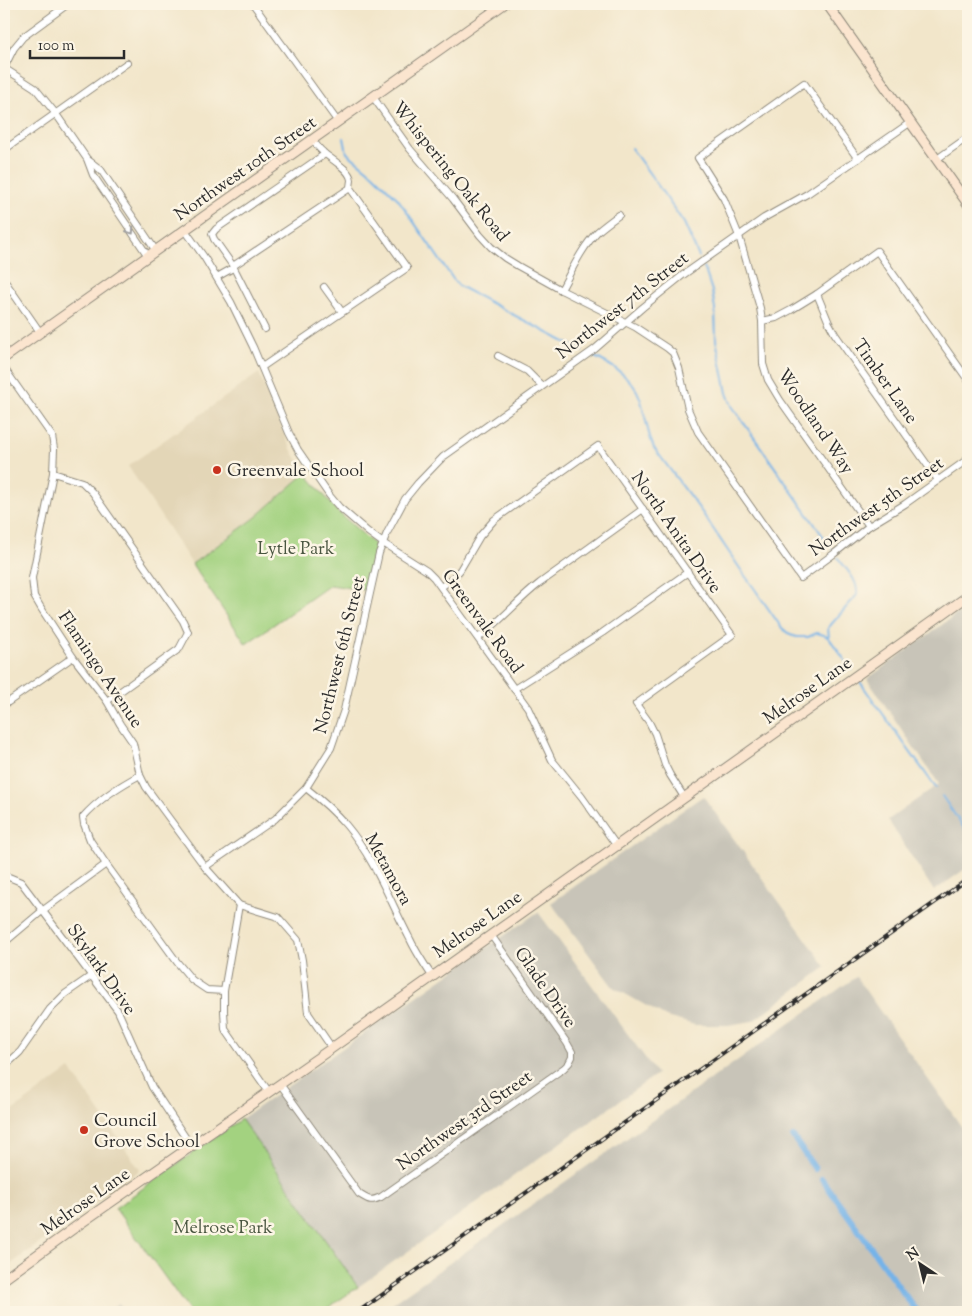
<svg xmlns="http://www.w3.org/2000/svg" width="972" height="1316" font-family="'Sorts Mill Goudy',serif">
<rect width="100%" height="100%" fill="#fcf5e5"/>
<filter id="ink" filterUnits="userSpaceOnUse"><feTurbulence type="fractalNoise" baseFrequency=".02" numOctaves="2"/><feDisplacementMap in="SourceGraphic" scale="10" xChannelSelector="R" yChannelSelector="G"/><feConvolveMatrix kernelMatrix="1 2 1 2 8 2 1 2 1" color-interpolation-filters="sRGB"/></filter>
<filter id="wash" filterUnits="userSpaceOnUse"><feTurbulence type="fractalNoise" baseFrequency=".0096" numOctaves="4" result="noise"/><feDisplacementMap in="SourceGraphic" scale="20" xChannelSelector="R" yChannelSelector="G"/><feGaussianBlur stdDeviation="1.12" result="paint"/><feColorMatrix in="noise" values="0 0 0 0 0 0 0 0 0 0 0 0 0 0 0 0 0 1.4 0 .05"/><feComposite in="paint" operator="in"/></filter>
<g filter="url(#wash)">
<rect width="100%" height="100%" fill="#f2e6ca"/>
<!-- built -->
<g fill="#e3d6b7">
<path d="M259 373 284 434 293 453 306 473 255 518 192 564 128 466Z"/>
<path d="M70 1069 140 1170 4 1269V1117Z"/>
</g>
<!-- industrial -->
<g fill="#c8c4b8">
<path d="M968 606V867L934 891 888 820 939 784 867 679Z"/>
<path d="M703 796 826 967 753 1021 728 1025H695L666 1017 613 987 551 903Z"/>
<path d="M538 912 657 1074 358 1287 241 1119Z"/>
<path d="M856 977 968 1136V1312H380Z"/>
<path d="M119 1303 125 1312H105Z"/>
</g>
<!-- green -->
<g fill="#a3d280" stroke="#677e56">
<path d="M306 473 337 511 376 546 365 590 330 585 246 644 192 564 255 518Z"/>
<path d="M241 1119 358 1287 322 1312H190L115 1208Z"/>
</g>
<g fill="none" stroke-linecap="round" stroke-linejoin="round">
<!-- stream -->
<g stroke="#75b3e8" stroke-width="2">
<path d="M344 138 347 153 373 174 398 199 453 279 459 286 582 351"/>
<path d="M631 148 652 177 684 223 699 257"/>
<path d="M704 267 712 291 715 309 716 340 727 393 732 406 832 549"/>
<path d="M593 356C611 365 633 377 640 398 646 415 646 430 654 448L701 511 743 573 754 588 781 627 790 635 797 637H808L817 633 824 635 829 638 852 670"/>
<path d="M829 638 828 628 857 595C859 581 846 569 838 558"/>
<path d="M860 682 936 788"/>
<path d="M942 796 968 834"/>
</g>
<!-- canal -->
<g stroke="#75b3e8" stroke-width="6">
<path d="M793 1137 815 1169"/>
<path d="M822 1179 917 1312"/>
</g>
</g>
</g>
<g filter="url(#ink)">
<g fill="none" stroke-linecap="round" stroke-linejoin="round">
<!-- street casing -->
<g stroke="#8e887a" stroke-width="8">
<g id="street">
<path d="M253 4 338 122"/>
<path d="M4 68 35 88 56 114 87 159 93 175 148 256"/>
<path d="M4 68 14 48 23 37 68 4"/>
<path d="M373 97 410 149 453 199 480 235 491 247 505 258 518 266 561 290 635 327 667 348 673 353 679 368 688 409 698 432 801 578 835 553 869 526 905 504 968 459"/>
<path d="M312 140C316 144 319 149 323 152 330 159 350 169 351 180 351 181 350 186 350 188L233 266 214 239 212 234 216 229 325 154"/>
<path d="M4 150 127 63"/>
<path d="M858 159 804 83 698 158 724 199 739 236 760 308 762 321 763 364 768 380 780 400 869 526"/>
<path d="M937 159 968 137"/>
<path d="M88 160 101 170 156 251"/>
<path d="M185 230 204 257 231 302 253 347 289 433 298 450 329 495 339 507 368 532 383 543 427 571 434 578 528 708 552 760 582 797 616 845"/>
<path d="M233 266 265 329"/>
<path d="M217 277 233 268"/>
<path d="M4 280 40 332"/>
<path d="M324 287 342 312"/>
<path d="M561 290C572 270 581 249 597 232 604 226 612 220 619 215"/>
<path d="M817 294 829 323 835 334 938 480"/>
<path d="M762 321 776 318 791 310 817 294 877 251 968 380"/>
<path d="M498 356 527 371 542 386"/>
<path d="M262 367 407 268 350 188"/>
<path d="M4 368 52 436 54 449 53 473 32 578 34 596 41 608 73 657 107 701 120 724 133 743 140 775 146 787 205 867 239 905 278 917 298 940 302 960 308 1013 332 1048"/>
<path d="M53 473 82 482 93 493 183 621 188 632 179 649 107 701"/>
<path d="M441 587 452 579 460 570 480 536 494 520 598 446 732 635 636 704 649 722 655 734 665 765 670 775 684 797"/>
<path d="M478 638C500 622 518 600 540 583L643 509"/>
<path d="M514 689 602 633 688 572"/>
<path d="M4 705 73 657"/>
<path d="M140 775C119 786 99 799 83 817L84 824 90 840 106 864 177 962 192 980 207 990 224 991"/>
<path d="M306 788C320 799 334 811 346 825 374 858 390 901 410 939 416 952 424 964 432 976"/>
<path d="M205 867 275 819 306 788 331 748 344 710 379 553 387 533 405 499 418 483 443 457 595 349 642 308 683 275 764 218 807 194 911 122"/>
<path d="M4 875 21 882 118 1011 152 1087 191 1146"/>
<path d="M239 905 224 991V1011L225 1029 269 1092"/>
<path d="M4 943 42 911 106 864"/>
<path d="M4 1067 20 1052 50 1009 65 994 91 976"/>
<path d="M280 1084 359 1194C369 1200 370 1202 381 1197L564 1068 569 1063 572 1057V1052L567 1043 491 935"/>
</g>
</g>
<!-- secondary casing -->
<g stroke="#8e887a" stroke-width="11">
<g id="secondary">
<path d="M827 4 968 204"/>
<path d="M4 358 504 4"/>
<path d="M4 1279 81 1223 332 1048 968 596"/>
</g>
</g>
<!-- street -->
<use href="#street" stroke="#fff" stroke-width="6"/>
<!-- secondary -->
<use href="#secondary" stroke="#fbe5cf" stroke-width="9"/>
<!-- rail casing -->
<g stroke="#2b2b2b" stroke-width="4">
<path id="rail" d="M358 1312 968 879"/>
</g>
<!-- rail -->
<use href="#rail" stroke="#fcf5e5" stroke-width="2" stroke-dasharray="5.5" stroke-linecap="butt"/>
</g>
<!-- one-way arrows -->
<defs><path id="oneway-chevron" d="M-2-3.5L2.5 0L-2 3.5" fill="none" stroke-width="1.6" stroke-linecap="round" stroke-linejoin="round" transform="scale(1.25)"/></defs>
<use stroke="#a0a0a0" href="#oneway-chevron" transform="translate(131 231) rotate(56)"/>
</g>
<!-- markers -->
<g fill="#c8321e" stroke="#fcf5e5" stroke-width="2">
<circle cx="217" cy="470" r="5"/>
<circle cx="84" cy="1130" r="5"/>
</g>
<g text-anchor="middle" stroke-width="5" stroke-linejoin="round" paint-order="stroke">
<!-- street labels -->
<g font-size="18" fill="#2b2b2b" stroke="#fcf5e5">
<text transform="translate(245 168) rotate(-35)" y="6">Northwest 10th Street</text>
<text transform="translate(451 171) rotate(51)" y="6">Whispering Oak Road</text>
<text transform="translate(622 305) rotate(-38)" y="6">Northwest 7th Street</text>
<text transform="translate(886 381) rotate(55)" y="6">Timber Lane</text>
<text transform="translate(816 421) rotate(56)" y="6">Woodland Way</text>
<text transform="translate(876 506) rotate(-35)" y="6">Northwest 5th Street</text>
<text transform="translate(677 532) rotate(55)" y="6">North Anita Drive</text>
<text transform="translate(483 621) rotate(54)" y="6">Greenvale Road</text>
<text transform="translate(339 655) rotate(-76)" y="6">Northwest 6th Street</text>
<text transform="translate(101 669) rotate(56)" y="6">Flamingo Avenue</text>
<text transform="translate(807 690) rotate(-35)" y="6">Melrose Lane</text>
<text transform="translate(389 869) rotate(61)" y="6">Metamora</text>
<text transform="translate(477 924) rotate(-35)" y="6">Melrose Lane</text>
<text transform="translate(102 969) rotate(55)" y="6">Skylark Drive</text>
<text transform="translate(546 987) rotate(55)" y="6">Glade Drive</text>
<text transform="translate(464 1120) rotate(-35)" y="6">Northwest 3rd Street</text>
<text transform="translate(85 1201) rotate(-35)" y="6">Melrose Lane</text>
</g>
<!-- poi labels -->
<g font-size="18" fill="#2b2b2b" stroke="#fcf5e5" text-anchor="start">
<text x="227" y="476">Greenvale School</text>
<text x="94" y="1126">Council<tspan x="94" dy="21">Grove School</tspan></text>
</g>
<!-- park labels -->
<g font-size="18" fill="#495540" stroke="#fcf5e5">
<text x="296" y="554">Lytle Park</text>
<text x="223" y="1233">Melrose Park</text>
</g>
</g>
<!-- margin -->
<rect width="972" height="1316" fill="none" stroke="#fcf5e5" stroke-width="20"/>
<!-- north arrow -->
<g transform="translate(920 1264) rotate(325)" stroke="#fcf5e5" stroke-width="4" paint-order="stroke">
<path d="M0-4L9 19L0 12L-9 19Z" fill="#2b2b2b"/>
<text y="-8" font-size="14" font-weight="bold" text-anchor="middle" fill="#2b2b2b">N</text>
</g>
<!-- scale -->
<path d="M30 50v8h94v-8" fill="none" stroke="#2b2b2b" stroke-width="2.5"/>
<text x="38" y="50" font-size="15" fill="#2b2b2b" stroke="#fcf5e5" stroke-width="4" paint-order="stroke">100 m</text>
</svg>
